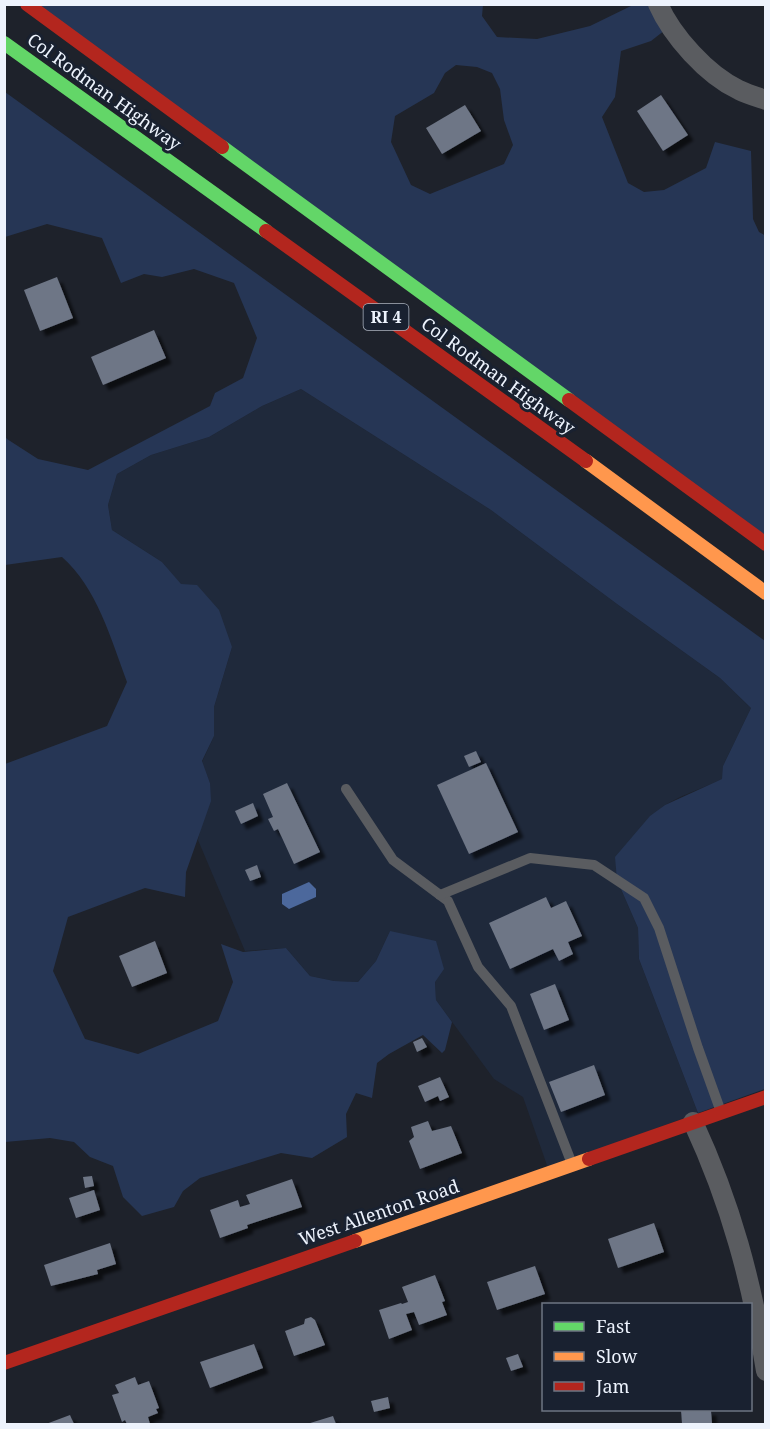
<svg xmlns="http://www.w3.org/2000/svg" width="770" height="1429" font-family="'Noto Serif',serif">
<defs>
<filter id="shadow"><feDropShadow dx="5.5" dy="5.5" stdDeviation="1.5" flood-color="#0009"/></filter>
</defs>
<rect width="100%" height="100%" fill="#1e222b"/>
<!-- built -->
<path fill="#1f293b" d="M301 389 491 510 617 604 720 678 751 708 723 766V779L680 797 665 805 650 817 617 880 638 928 639 959 698 1113 548 1168 523 1097 494 1079 436 1000 435 982 390 931 376 961 358 982 334 981 310 976 286 948 245 951 198 840 210 783 202 762 214 736V707L232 647 162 562 112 530 108 505 117 474 151 455 209 437 262 406Z"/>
<!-- green -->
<g fill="#263655" fill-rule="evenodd">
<path d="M25 5H483L482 16 497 37 537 39 590 26 633 5H664L674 23 651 41 621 51 615 97 602 117 628 183 644 192 664 190 706 168 715 142 751 151 753 219 759 232 766 236 765 546ZM456 65 477 67 492 73 500 89 504 120 513 145 504 164 430 194 411 185 391 142 395 116 434 93 445 73Z"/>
<path d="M5 92 765 641V1089L698 1113 639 959 638 928 617 880 615 857 650 816 665 805 722 779 723 766 751 708 720 678 617 604 491 510 301 389 262 406 209 437 151 455 117 474 108 505 112 530 162 562 181 584 197 585 219 610 232 647 214 707V736L202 761 210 783 211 801 186 872 185 897 145 888 68 917 53 971 85 1039 138 1054 218 1021 233 982 221 944 243 952 286 948 310 976 334 981 358 982 376 961 390 931 436 941 444 969 435 982 436 1000 452 1022 445 1050 442 1053 423 1035 389 1054 377 1063 372 1098 356 1093 346 1114 347 1137 312 1158 281 1153 200 1178 183 1191 174 1207 142 1216 123 1197 113 1166 90 1157 74 1142 50 1138 5 1142V764L107 726 127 682C111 639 97 588 62 557L5 565 4 435 7 439 38 459 88 470 210 406 215 393 243 378 257 338 234 283 194 269 162 277 144 274 121 283 102 238 47 224 5 237Z"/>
</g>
<!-- water -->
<path fill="#4c689c" d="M309 882 316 889V897L289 909 282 904V894Z"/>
<!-- building -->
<g fill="#6e7686" filter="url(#shadow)">
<path d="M661 95 688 135 663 151 637 111Z"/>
<path d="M465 105 481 131 442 154 426 128Z"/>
<path d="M57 277 73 318 40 331 24 290Z"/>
<path d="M154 330 166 358 103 385 91 357Z"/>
<path d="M476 751 481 762 469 767 464 756Z"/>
<path d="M486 763 518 832 469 854 437 785Z"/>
<path d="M287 783 320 852 294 864 278 829 274 831 268 819 273 817 263 794Z"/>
<path d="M253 803 258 816 241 824 235 811Z"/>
<path d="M257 865 261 877 250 881 245 870Z"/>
<path d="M546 897 551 908 566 901 582 936 568 942 573 954 559 961 553 949 510 969 489 923Z"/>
<path d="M155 941 167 973 132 987 119 956Z"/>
<path d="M555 984 569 1020 544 1030 530 994Z"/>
<path d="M422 1038 427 1047 417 1052 413 1042Z"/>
<path d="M594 1065 605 1095 561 1112 549 1082Z"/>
<path d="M440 1077 449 1097 440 1101 438 1096 425 1102 418 1086Z"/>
<path d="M428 1121 432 1131 451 1126 462 1153 420 1169 409 1141 414 1137 411 1127Z"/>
<path d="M92 1176 94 1186 85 1188 83 1177Z"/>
<path d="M292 1179 302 1207 256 1222 247 1225 248 1228 220 1238 210 1210 238 1200 240 1207 250 1204 246 1195Z"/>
<path d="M94 1190 100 1210 76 1218 69 1198Z"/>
<path d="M654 1223 664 1252 618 1268 608 1239Z"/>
<path d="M110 1243 116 1264 97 1270 98 1274 51 1286 44 1265Z"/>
<path d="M535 1266 545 1294 497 1310 487 1282Z"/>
<path d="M435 1275 445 1301 442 1302 447 1315 419 1325 414 1312 406 1314 412 1330 389 1339 379 1310 401 1303 402 1304 408 1302 402 1287Z"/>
<path d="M311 1317 315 1320 325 1345 294 1356 285 1331 304 1324 305 1319Z"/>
<path d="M254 1344 263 1368 210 1388 200 1362Z"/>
<path d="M518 1354 523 1367 511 1371 506 1358Z"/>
<path d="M135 1377 138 1385 149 1381 159 1408 156 1409 158 1413 148 1417 150 1424H127L125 1420 122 1422 112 1395 119 1393 115 1385Z"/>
<path d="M388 1397 390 1408 374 1412 371 1401Z"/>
<path d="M681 1410H711L712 1424H682Z"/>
<path d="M70 1415 74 1424H46Z"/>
<path d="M333 1416 336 1424H307Z"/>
</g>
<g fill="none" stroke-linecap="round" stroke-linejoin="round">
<!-- lane -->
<g stroke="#5a5c60" stroke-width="10">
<path d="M346 789 393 860 448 901 478 967 511 1006 572 1164"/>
<path d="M440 895 530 858 594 865 644 898 659 928 698 1048 721 1112"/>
</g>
<!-- street -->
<g stroke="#5a5c60" stroke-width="20">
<path d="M658 4C672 36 707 75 739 90 747 94 757 97 766 100"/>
<path d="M693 1122C731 1204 752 1282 766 1371"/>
</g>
<!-- fast -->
<g stroke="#63d668" stroke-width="14">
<path d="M4 43 266 231"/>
<path d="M222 147 569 400"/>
</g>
<!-- slow -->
<g stroke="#ff974d" stroke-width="14">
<path d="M586 461 766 593"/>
<path d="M355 1241 589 1159"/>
</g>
<!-- jam -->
<g stroke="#b3261e" stroke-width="14">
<path d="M27 4 222 147"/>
<path d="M266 231 586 461"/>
<path d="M569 400 766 544"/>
<path d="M589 1159 766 1097"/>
<path d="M4 1363 355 1241"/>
</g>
</g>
<g text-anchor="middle" stroke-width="6" stroke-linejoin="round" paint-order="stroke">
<!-- shield labels -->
<rect fill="#192130" stroke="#adb4c0" stroke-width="1.5" x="363.5" y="304" width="45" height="26" rx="4.5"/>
<g font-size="16" font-weight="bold" fill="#edf3fd">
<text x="386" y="323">RI 4</text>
</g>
<!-- street labels -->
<g font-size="18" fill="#edf3fd" stroke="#192130">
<text transform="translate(104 92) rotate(36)" y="6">Col Rodman Highway</text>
<text transform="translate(498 376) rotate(36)" y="6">Col Rodman Highway</text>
<text transform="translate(379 1213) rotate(-19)" y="6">West Allenton Road</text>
</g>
</g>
<!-- border -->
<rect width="770" height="1429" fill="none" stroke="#edf3fd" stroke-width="12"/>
<!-- legend -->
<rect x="542" y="1303" width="210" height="108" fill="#192130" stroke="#6e7582" stroke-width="1.5"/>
<rect x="554" y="1322" width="30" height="9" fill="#63d668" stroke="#6e7582" stroke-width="1.5"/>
<text x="596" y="1333" font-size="18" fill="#edf3fd">Fast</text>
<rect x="554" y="1352" width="30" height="9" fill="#ff974d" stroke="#6e7582" stroke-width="1.5"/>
<text x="596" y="1363" font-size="18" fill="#edf3fd">Slow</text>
<rect x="554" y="1382" width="30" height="9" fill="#b3261e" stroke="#6e7582" stroke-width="1.5"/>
<text x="596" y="1393" font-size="18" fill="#edf3fd">Jam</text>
</svg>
